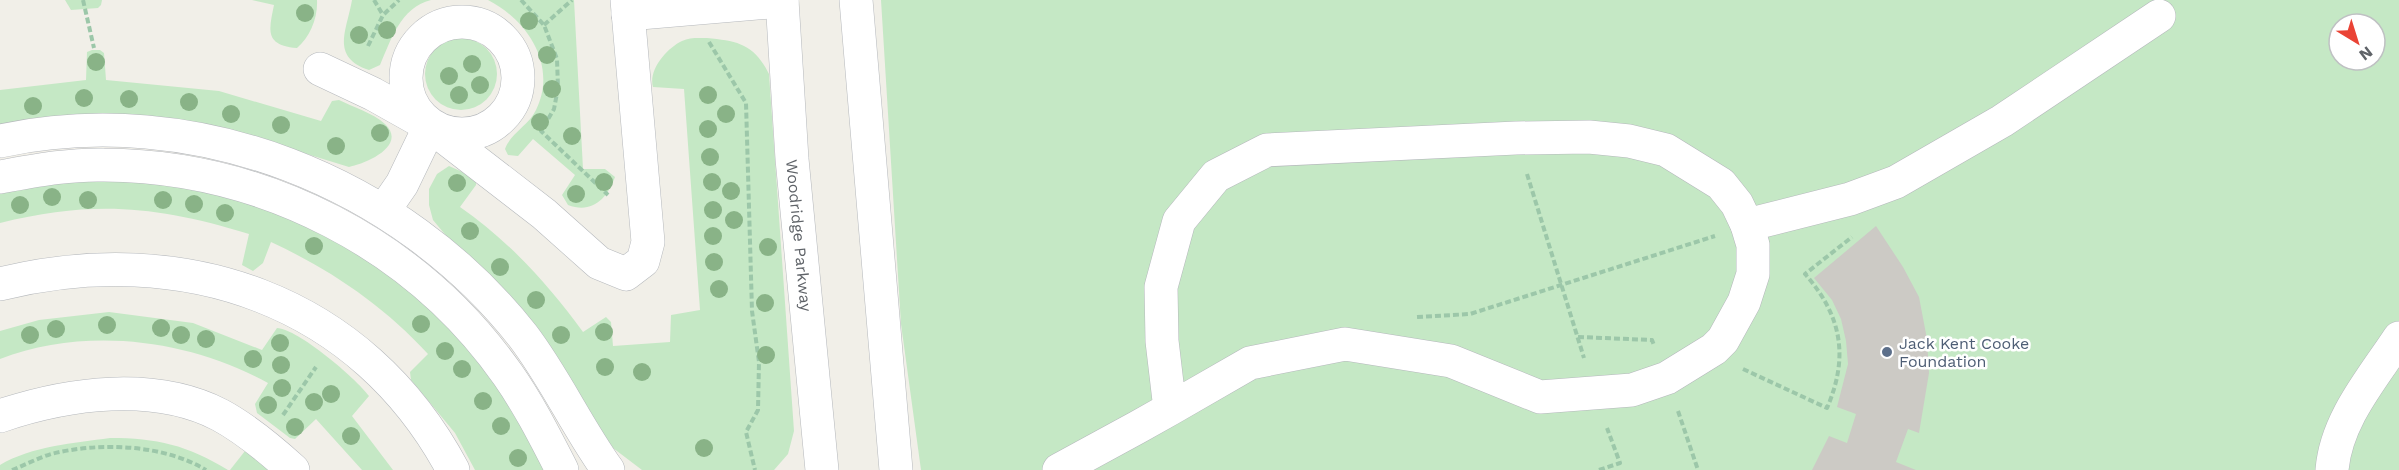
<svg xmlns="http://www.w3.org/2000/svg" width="2399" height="470" font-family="'Work Sans',sans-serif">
<rect width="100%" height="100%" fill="#f1efe8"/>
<!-- green -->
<g fill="#c5e8c5" fill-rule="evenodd">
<path d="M65 0H102L101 5 98 8 71 10Z"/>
<path d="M252 0H317C318 18 310 37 297 48 264 45 269 30 274 5Z"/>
<path d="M352 0H431C400 8 391 40 380 65L369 70C330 57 347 30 352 0Z"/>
<path d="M488 0H574L583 169H605L615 177C607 199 592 214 568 205L562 195 575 175 533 139 518 156 508 155 505 149C510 134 529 125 536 110 558 65 527 20 488 0Z"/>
<path d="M881 0H2399V470H921L901 324ZM2339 24H2375V60H2339Z"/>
<path d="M707 38C738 41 754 44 769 74L794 431 788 454 774 470H642L613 448 502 290 448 238 433 220 429 205V189L437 174 449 166 476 178V185L460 207C509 241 548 284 583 332L606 317 611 322 613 346 670 342 671 315 700 310 684 89 653 87C648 70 667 48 682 41 690 37 699 38 707 38Z"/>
<circle cx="461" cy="74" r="36"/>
<path d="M92 50H100L104 53 106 80 219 91 321 121 332 101 339 100C353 107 373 113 385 124 408 146 365 164 349 167L232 131 178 120 106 116 0 129V90L86 80 87 52Z"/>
<path d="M66 174 211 185 357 246 482 353 550 470H475L455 433 411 380 410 372 428 354C383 305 331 270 271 242L263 263 253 271 242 265 249 234C157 206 94 200 0 223V186Z"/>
<path d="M109 312 193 323 262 350 277 328C298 329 356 378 369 396L352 416 393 470H362L316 419 295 439 290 438 257 413 255 404 268 383C188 339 86 326 0 359V331L39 320Z"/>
<path d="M110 438C157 438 187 445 228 470H0V465C32 446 74 443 110 438Z"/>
<path d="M245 451 267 468V470H230Z"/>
</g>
<!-- building -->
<path fill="#cccac5" d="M1876 226 1903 267 1919 297 1927 339 1929 373 1919 433 1908 429 1896 462 1916 470H1812L1829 436 1847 443 1856 414 1837 407 1848 364 1846 341 1841 319 1832 300 1814 278Z"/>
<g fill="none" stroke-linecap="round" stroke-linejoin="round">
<!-- minor casing -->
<g stroke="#b5b8bc" stroke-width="34">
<g id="minor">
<path id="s1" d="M782 0 792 159 822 470"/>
<path d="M856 0 896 470"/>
<path d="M628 14 782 1"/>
<circle cx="462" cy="78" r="56"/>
<path d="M320 69 373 94 430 126 544 214 599 263 626 274 643 261 648 242 627 0"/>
<path d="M0 141C194 99 401 181 523 336 555 378 577 427 608 470"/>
<path d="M0 177C34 171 69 164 104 165 264 166 416 244 508 375 529 405 545 437 562 470"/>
<path d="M384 210 402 184 430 126"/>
<path d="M1747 225 1850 199 1896 182 2002 121 2159 16"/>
<path d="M0 284C183 239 362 299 453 470"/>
<path d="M0 416C68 393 154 381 220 415 246 429 271 450 293 470"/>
<path d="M1059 470 1138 427 1170 409 1250 363 1345 344 1451 361 1540 397 1632 390 1667 378 1714 349 1723 340 1744 302 1753 274V245L1747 225 1737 204 1721 184 1666 150 1629 141 1589 137 1516 138 1267 150 1216 176 1179 221 1161 287 1162 341 1170 409"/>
<path d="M2332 470C2336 420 2372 379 2399 338"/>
</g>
</g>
<!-- path -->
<g stroke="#9cc7a9" stroke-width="4" stroke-dasharray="6 3" stroke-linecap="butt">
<path d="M83 0 94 48"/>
<path d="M374 0 383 15"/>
<path d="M521 0 544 25 557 59 558 88 554 109 541 131 608 195"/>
<path d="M544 25 572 0"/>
<path d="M709 42 746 103 752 311 759 362 758 410 746 432 755 470"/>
<path d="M368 46 383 15 399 0"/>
<path d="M1527 174 1584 358"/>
<path d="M1417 317 1470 314 1715 236"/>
<path d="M1578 337 1652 340 1654 345"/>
<path d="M1743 369 1827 408C1849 357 1842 316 1805 274L1852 237"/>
<path d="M1678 411 1698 470"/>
<path d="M283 415 316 367"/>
<path d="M12 470C25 465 38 458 51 454 99 442 163 444 206 470"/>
<path d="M1599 470 1620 463 1607 428"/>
</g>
<!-- minor -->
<use href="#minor" stroke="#fff" stroke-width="33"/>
</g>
<!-- trees -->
<g fill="#89b387">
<circle cx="305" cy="13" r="9"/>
<circle cx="529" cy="21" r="9"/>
<circle cx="387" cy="30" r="9"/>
<circle cx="359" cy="35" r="9"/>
<circle cx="547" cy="55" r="9"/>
<circle cx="96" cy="62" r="9"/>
<circle cx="472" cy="64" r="9"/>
<circle cx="449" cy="76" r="9"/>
<circle cx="480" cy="85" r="9"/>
<circle cx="552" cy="89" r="9"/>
<circle cx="459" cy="95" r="9"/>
<circle cx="708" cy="95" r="9"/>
<circle cx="84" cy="98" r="9"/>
<circle cx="129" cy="99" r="9"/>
<circle cx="189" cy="102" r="9"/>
<circle cx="33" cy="106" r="9"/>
<circle cx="231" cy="114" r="9"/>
<circle cx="726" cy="114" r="9"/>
<circle cx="540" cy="122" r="9"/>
<circle cx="281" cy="125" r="9"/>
<circle cx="708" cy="129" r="9"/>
<circle cx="380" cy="133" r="9"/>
<circle cx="572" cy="136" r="9"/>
<circle cx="336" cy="146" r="9"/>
<circle cx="710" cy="157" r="9"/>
<circle cx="604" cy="182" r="9"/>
<circle cx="712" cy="182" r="9"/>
<circle cx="457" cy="183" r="9"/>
<circle cx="731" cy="191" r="9"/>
<circle cx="576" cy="194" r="9"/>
<circle cx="52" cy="197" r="9"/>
<circle cx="88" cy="200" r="9"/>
<circle cx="163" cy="200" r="9"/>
<circle cx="194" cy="204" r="9"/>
<circle cx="20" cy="205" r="9"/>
<circle cx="713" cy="210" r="9"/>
<circle cx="225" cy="213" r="9"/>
<circle cx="734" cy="220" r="9"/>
<circle cx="470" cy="231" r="9"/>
<circle cx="713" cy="236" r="9"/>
<circle cx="314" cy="246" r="9"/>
<circle cx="768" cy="247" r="9"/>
<circle cx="714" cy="262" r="9"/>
<circle cx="500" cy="267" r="9"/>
<circle cx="719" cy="289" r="9"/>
<circle cx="536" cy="300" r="9"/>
<circle cx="765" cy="303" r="9"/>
<circle cx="421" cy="324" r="9"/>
<circle cx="107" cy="325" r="9"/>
<circle cx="161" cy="328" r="9"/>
<circle cx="56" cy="329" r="9"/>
<circle cx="604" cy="332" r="9"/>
<circle cx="30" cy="335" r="9"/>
<circle cx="181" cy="335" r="9"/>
<circle cx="561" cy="335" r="9"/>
<circle cx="206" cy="339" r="9"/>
<circle cx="280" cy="343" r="9"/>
<circle cx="445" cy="351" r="9"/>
<circle cx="766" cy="355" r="9"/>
<circle cx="253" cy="359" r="9"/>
<circle cx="281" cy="365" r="9"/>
<circle cx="605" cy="367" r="9"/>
<circle cx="462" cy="369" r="9"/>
<circle cx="642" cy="372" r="9"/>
<circle cx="282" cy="388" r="9"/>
<circle cx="331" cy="394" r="9"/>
<circle cx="483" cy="401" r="9"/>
<circle cx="314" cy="402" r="9"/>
<circle cx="268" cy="405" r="9"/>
<circle cx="501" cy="426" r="9"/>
<circle cx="295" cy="427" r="9"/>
<circle cx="351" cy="436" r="9"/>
<circle cx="704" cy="448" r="9"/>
<circle cx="518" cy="458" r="9"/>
</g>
<!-- markers -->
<circle fill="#5c6f8a" stroke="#fff" stroke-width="2" cx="1887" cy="352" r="6"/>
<g text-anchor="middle" stroke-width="5" stroke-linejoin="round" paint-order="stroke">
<!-- street labels -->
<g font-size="16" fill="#5f6368" stroke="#fff">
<text dy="6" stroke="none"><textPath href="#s1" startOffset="236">Woodridge Parkway</textPath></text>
</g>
<!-- service labels -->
<g font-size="16" fill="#4e5e75" stroke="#fff" text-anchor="start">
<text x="1899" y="349">Jack Kent Cooke<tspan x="1899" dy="18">Foundation</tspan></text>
</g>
</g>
<!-- north arrow -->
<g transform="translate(2357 42) rotate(142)"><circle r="28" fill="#ffffff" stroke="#bfc1c3" stroke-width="1.5"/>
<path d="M0-4.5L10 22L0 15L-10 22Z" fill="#ea4335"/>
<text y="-9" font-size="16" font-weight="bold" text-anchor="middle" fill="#5f6368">N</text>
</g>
</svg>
